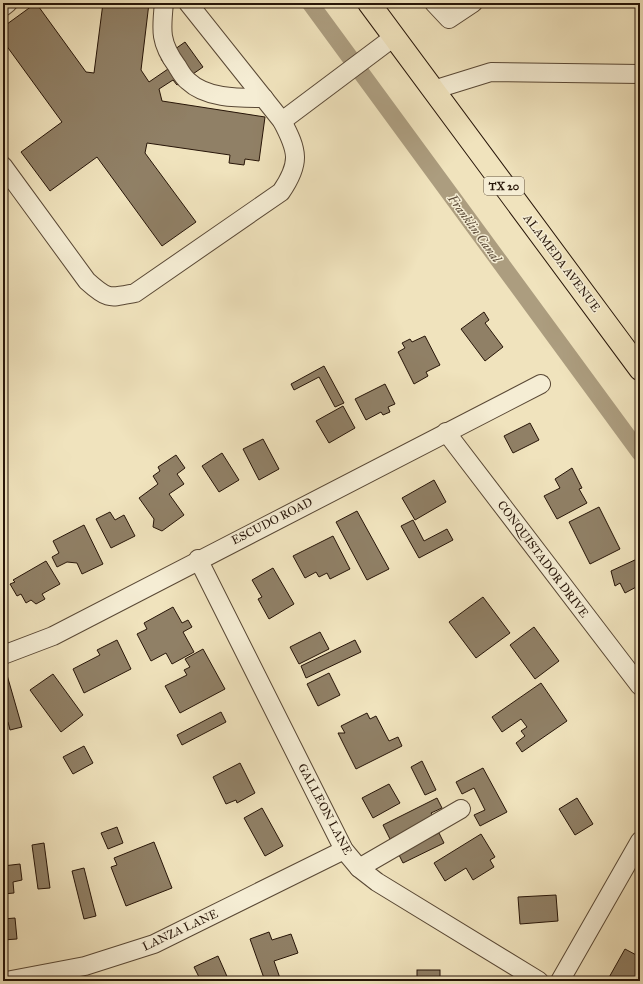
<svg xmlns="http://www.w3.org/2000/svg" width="643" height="984" font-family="'IM FELL Great Primer',serif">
<rect width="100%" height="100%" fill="#f0e3bd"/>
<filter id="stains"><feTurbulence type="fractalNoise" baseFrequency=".005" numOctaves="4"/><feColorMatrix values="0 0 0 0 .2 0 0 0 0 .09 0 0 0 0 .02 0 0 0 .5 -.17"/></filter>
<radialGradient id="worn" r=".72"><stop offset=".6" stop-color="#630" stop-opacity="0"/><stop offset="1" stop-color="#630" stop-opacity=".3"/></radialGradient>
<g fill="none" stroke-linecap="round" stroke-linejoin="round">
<!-- canal -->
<path stroke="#ac9d7f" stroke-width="17" d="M310 3 640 453"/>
</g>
<!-- building -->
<g fill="#908066" stroke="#271508">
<path d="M36 3 86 72 94 73 103 3H149L141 70 149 82 168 69 161 59 185 42 203 67 177 85 173 80 159 89 162 101 265 117 259 161 245 159 244 165 229 163 230 155 147 143 145 153 196 222 162 246 97 157 50 191 21 152 62 122 3 41V27Z"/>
<path d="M484 312 489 320 485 323 503 347 485 361 461 329Z"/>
<path d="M425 336 440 365 426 372 428 376 414 384 398 352 405 348 402 343 410 339 412 342Z"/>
<path d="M324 366 344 403 335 407 319 377 294 390 291 384Z"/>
<path d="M385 384 395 404 388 407 390 412 383 415 381 412 366 420 355 399Z"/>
<path d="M343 406 355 428 329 443 316 421Z"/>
<path d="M530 423 539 440 513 453 504 436Z"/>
<path d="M263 439 279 469 259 480 243 449Z"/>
<path d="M222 453 239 480 219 492 202 466Z"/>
<path d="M176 455 185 468 177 474 184 484 169 494 184 515 162 531 153 527 154 519 139 498 158 484 153 476 160 471 158 467Z"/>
<path d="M572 468 582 488 579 489 587 503 557 519 544 496 560 488 555 479Z"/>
<path d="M434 480 446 502 415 520 402 498Z"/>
<path d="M599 507 620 549 590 564 569 522Z"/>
<path d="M357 511 389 569 367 580 336 522Z"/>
<path d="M110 512 115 520 124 515 135 536 111 548 96 519Z"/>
<path d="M413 520 424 541 447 529 453 540 419 558 401 526Z"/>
<path d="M84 525 103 564 82 574 77 563 67 562 57 567 52 557 59 553 53 541Z"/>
<path d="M333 536 350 569 330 579 327 573 319 577 316 572 305 578 293 556Z"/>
<path d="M637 559 638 562 640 561V585L625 593 620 583 615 586 611 571Z"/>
<path d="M46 561 60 584 42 594 45 599 36 604 31 600 26 603 21 594 17 596 10 584 15 582 13 580Z"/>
<path d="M273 568 294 604 269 619 258 599 262 597 252 580Z"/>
<path d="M483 597 510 633 476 658 449 622Z"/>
<path d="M173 607 182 623 188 620 192 627 183 632 194 652 172 664 166 653 151 661 137 634 147 629 144 623Z"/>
<path d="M534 627 559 661 535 679 510 645Z"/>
<path d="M320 632 329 649 299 664 290 647Z"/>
<path d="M117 640 131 669 84 693 73 669 100 655 97 650Z"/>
<path d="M355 640 361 652 306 678 301 666Z"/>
<path d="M203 649 225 689 180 713 165 686 187 675 184 670 190 667 185 659Z"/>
<path d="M329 673 340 695 318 706 307 684Z"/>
<path d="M53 674 83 715 61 732 30 690Z"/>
<path d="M7 675 22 727 10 730 8 722 3 724V676Z"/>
<path d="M541 683 567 721 522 752 516 743 525 736 521 731 527 727 521 719 502 732 492 717Z"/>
<path d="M221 712 226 722 182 745 177 735Z"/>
<path d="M367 713 370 719 376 716 389 741 398 737 402 746 356 769 338 733H345L341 726Z"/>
<path d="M84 746 93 763 73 774 63 757Z"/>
<path d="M422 761 436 790 425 795 411 767Z"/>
<path d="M240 763 255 793 237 803 236 800 226 804 213 777Z"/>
<path d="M483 768 507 812 480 826 474 815 485 810 474 788 462 794 456 782Z"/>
<path d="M389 784 400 803 373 818 362 798Z"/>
<path d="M437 798 442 808 431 813 434 817 390 839 383 825Z"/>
<path d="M577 798 593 824 575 835 559 809Z"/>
<path d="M262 808 283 846 265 856 244 818Z"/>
<path d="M117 827 123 843 108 849 101 833Z"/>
<path d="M439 833 444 843 403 863 398 853Z"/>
<path d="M481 834 495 857 490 860 494 867 473 880 466 868 445 881 434 863Z"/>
<path d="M154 842 172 888 126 906 111 867 117 865 114 858Z"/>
<path d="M44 843 50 888 38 889 32 845Z"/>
<path d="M20 864 22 880 13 882 14 893 3 894V866Z"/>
<path d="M84 868 96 916 84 919 72 871Z"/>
<path d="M556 895 558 921 520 924 518 897Z"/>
<path d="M15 918 17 939 3 940V919Z"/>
<path d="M269 932 272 940 291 934 298 953 274 961 281 981H265L250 939Z"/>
<path d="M625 949 640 957V981H607Z"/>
<path d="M218 956 229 981H201L194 967Z"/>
<rect x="417" y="970" width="23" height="11"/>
</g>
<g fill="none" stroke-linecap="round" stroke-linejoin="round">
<!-- minor casing -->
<g stroke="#594835" stroke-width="20">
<g id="minor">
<path d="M164 3C161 31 160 43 177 66 180 71 183 77 188 81 207 99 239 98 264 98"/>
<path d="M434 3 449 19 473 3"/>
<path d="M3 7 8 3"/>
<path d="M433 90 491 72 640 74"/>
<path d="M282 121 394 37"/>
<path d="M3 166 87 281C108 300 109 298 135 293L281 192C301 163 298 151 282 121L188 3"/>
<path d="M446 432 640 686"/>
<path d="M198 559 344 850 359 868 377 882 539 981"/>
<path d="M3 655 53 636 541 384"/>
<path d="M359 868 461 809"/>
<path d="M6 981 85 966 154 944 344 850"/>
<path d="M560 981 640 841"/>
</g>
</g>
<!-- major casing -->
<g stroke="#271508" stroke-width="24">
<path id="major" d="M369 3 640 369"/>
</g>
<!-- minor -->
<use href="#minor" stroke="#f5edd4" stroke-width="18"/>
<!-- major -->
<use href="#major" stroke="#f0e3bd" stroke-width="22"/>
</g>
<g text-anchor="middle" stroke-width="3" stroke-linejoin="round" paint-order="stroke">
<!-- shield labels -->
<rect fill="#f5edd4" stroke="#655645" stroke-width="1" x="484" y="177" width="40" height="18" rx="3"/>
<g font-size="11" font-weight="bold" fill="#271508">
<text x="504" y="190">TX 20</text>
</g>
<!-- street labels -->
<g font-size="12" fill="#271508" stroke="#f5edd4">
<text transform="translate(562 263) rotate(53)" y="4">ALAMEDA AVENUE</text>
<text transform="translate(272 521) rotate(-27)" y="4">ESCUDO ROAD</text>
<text transform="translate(543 559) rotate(53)" y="4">CONQUISTADOR DRIVE</text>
<text transform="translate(325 809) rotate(62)" y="4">GALLEON LANE</text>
<text transform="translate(180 930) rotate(-25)" y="4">LANZA LANE</text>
</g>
<!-- water labels -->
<g font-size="13" font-style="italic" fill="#5c4b38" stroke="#f5edd4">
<text transform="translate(475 228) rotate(54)" y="5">Franklin Canal</text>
</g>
</g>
<!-- margin -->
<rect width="643" height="984" fill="none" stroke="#f0e3bd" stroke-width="16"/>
<rect x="4" y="4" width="635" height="976" fill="none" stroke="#271508" stroke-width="2"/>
<rect x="8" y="8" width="627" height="968" fill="none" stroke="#271508"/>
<rect width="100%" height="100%" filter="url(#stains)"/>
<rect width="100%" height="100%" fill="url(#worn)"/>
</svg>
